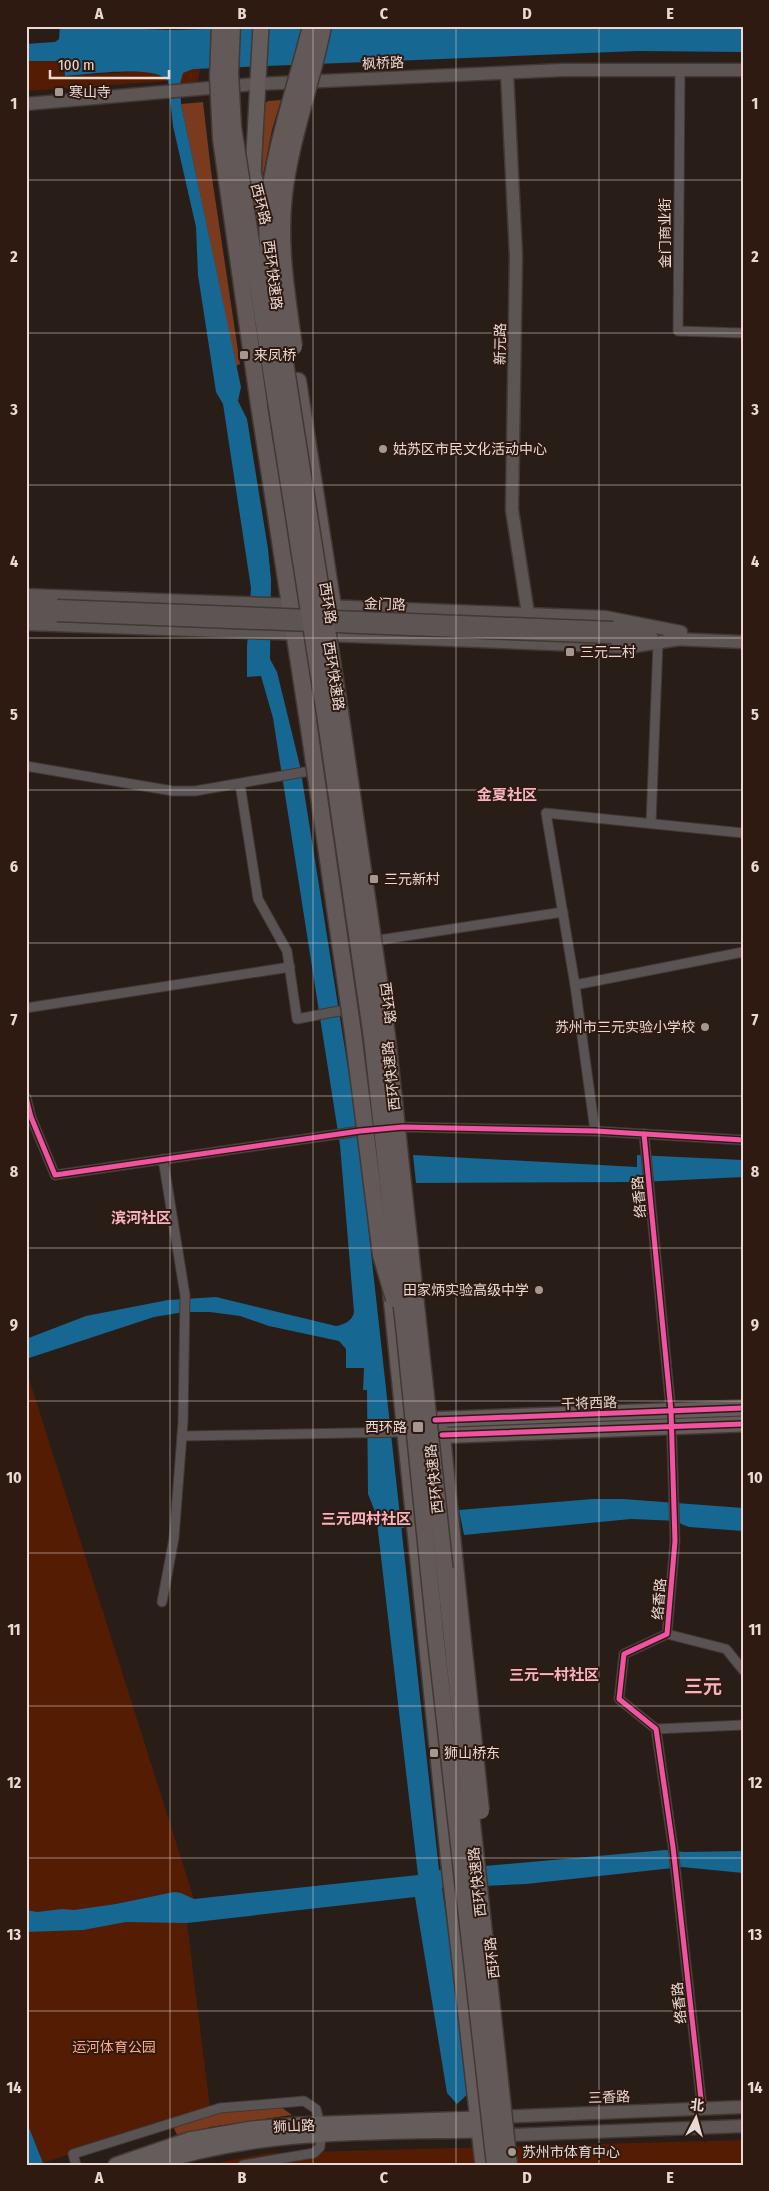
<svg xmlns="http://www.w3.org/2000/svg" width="769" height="2191" font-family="'Fira Sans Condensed','Noto Sans SC',sans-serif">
<rect width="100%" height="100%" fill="#291d18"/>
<!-- green -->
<g fill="#531c03">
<path d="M55 60C66 61 64 68 65 76L200 68 198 81C187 86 179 84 168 81L26 91V61Z"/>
<path d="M26 1369 194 1899 187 1923 210 2108 43 2163 26 2120Z"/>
<path d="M743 2140V2165H207L268 2153Z"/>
</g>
<!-- forest -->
<g fill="#7a3a1e">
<path d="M281 100 272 130 262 180 263 105 268 101Z"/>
<path d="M203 102 211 171 240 364 236 366 181 104Z"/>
<path d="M281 2107 292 2115 210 2127 178 2137 173 2126 216 2112Z"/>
</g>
<!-- water -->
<g fill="#176793">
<path d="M60 26 172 30 308 26H743V52L637 51 193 69 183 73 180 84 181 104 241 387 238 401 247 419 268 549 271 580 270 659 277 672 300 766 357 1125 439 1870 665 1850 685 1852 743 1851V1873L682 1867 526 1884 442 1888 471 2091 457 2104 447 2093 415 1897 187 1923 126 1922 83 1930 26 1932V1910L37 1912 62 1909 74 1910 116 1904 174 1892 181 1893 194 1899 418 1875 376 1514 368 1494 367 1390H363L364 1368H346V1349L339 1341 269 1326 240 1316 210 1312H184L154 1317 26 1359V1339L86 1316 168 1300 216 1297 336 1326C344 1325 353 1320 354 1312L340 1145 273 718 261 676 247 677V647L251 588 223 404 216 392 198 275 196 227 173 126 168 81C157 64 85 75 65 76L64 66 61 61H26V44L55 42 59 39Z"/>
<path d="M413 1155 637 1167V1155L743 1160V1177L641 1182 416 1183Z"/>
<path d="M593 1499H623L743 1508V1531L689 1527 681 1524 679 1521 631 1519 464 1535 459 1510Z"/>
<path d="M26 2120 43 2163V2165H26Z"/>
</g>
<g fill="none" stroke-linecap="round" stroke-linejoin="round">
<!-- canal -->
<path stroke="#176793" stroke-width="9" d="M401 1524 403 1523"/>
<!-- street casing -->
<g stroke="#423834" stroke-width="11">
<g id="street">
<path d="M680 70 678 331 743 333"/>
<path d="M26 766 173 791H195L304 772 337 771"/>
<path d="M240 784 258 899 287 951 297 1019 339 1011 352 1012"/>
<path d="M651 823 658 643"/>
<path d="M379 940 563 912"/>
<path d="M575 985 743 952"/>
<path d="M26 1008 290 967"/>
<path d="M26 1097 31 1117 55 1175 360 1131 403 1127 595 1131 743 1140"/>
<path d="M595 1131 575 985 546 813 743 833"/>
<path d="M644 1134 671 1411 675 1541 667 1634 624 1654 619 1699 656 1729 673 1847 702 2108"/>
<path d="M182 1436 406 1432"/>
<path d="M162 1602 174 1538 183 1422 185 1295 163 1159"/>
<path d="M667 1634 726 1649 743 1670"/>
<path d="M656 1729 743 1725"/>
<path d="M76 2165 73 2154 220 2108 304 2101 316 2109 320 2124"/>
<path d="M243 2165 314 2153 320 2147 321 2135"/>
</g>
</g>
<!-- secondary casing -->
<g stroke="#423834" stroke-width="15">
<g id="secondary">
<path d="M507 73 516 256 512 510 528 614"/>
<path d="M26 104 257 84 562 70H743"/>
<path d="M26 595 298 605"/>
<path d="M26 605 57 606"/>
<path d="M325 606 605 617 681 632"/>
<path d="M26 614 57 615"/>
<path d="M26 624 301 634"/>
<path d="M613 628 642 629"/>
<path d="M326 635 629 647 680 639"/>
<path d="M612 637 652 638"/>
<path d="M674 639 743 642"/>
<path d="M495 2117 743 2107"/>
<path d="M499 2133 512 2135 743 2126"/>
</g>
</g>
<!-- primary casing -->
<g stroke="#423834" stroke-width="18">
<g id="primary">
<path d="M261 26 253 172 266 225"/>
<path d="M274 450 315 712"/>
<path d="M328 801 363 1039 370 1108"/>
<path d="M390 1287 449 1864 483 2165"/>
<path d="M424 1420 743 1408"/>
<path d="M431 1436 743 1424"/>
<path d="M116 2165 189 2140 252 2129 299 2125 477 2119"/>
<path d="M150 2165C255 2129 369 2132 479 2130"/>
</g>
</g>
<!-- highway casing -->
<g stroke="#423834" stroke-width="19">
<g id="highway">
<path d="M298 381 333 607 334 633"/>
<path d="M259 405 309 728"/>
<path d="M435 1420 442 1435 456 1575"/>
</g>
</g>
<!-- street -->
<use href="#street" stroke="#595353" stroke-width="9"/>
<!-- secondary -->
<use href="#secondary" stroke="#5d5554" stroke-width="12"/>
<!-- primary -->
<use href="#primary" stroke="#655d5c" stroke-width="15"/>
<!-- highway -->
<use href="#highway" stroke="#625958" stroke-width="16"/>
<!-- secondary-bridge casing -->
<g stroke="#423834" stroke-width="15" stroke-linecap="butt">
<g id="secondary-bridge">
<path d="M57 606 613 628"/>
<path d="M57 615 612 637"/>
</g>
</g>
<!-- highway-bridge casing -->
<g stroke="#423834" stroke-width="19" stroke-linecap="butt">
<g id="highway-bridge">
<path d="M220 26 218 77 221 139 259 405"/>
<path d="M232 26 230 73 233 127 325 714 372 1038 405 1335 435 1632 495 2165"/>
<path d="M311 26C296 87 274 147 268 210 266 227 268 244 269 261L339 705 387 1036 509 2165"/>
<path d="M294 347C287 296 278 246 284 194 291 137 312 83 323 26"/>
<path d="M309 728 353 1033 381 1255 394 1299"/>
<path d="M456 1575 481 1811"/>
</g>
</g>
<!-- secondary-bridge -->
<use href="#secondary-bridge" stroke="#5d5554" stroke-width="12"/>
<!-- highway-bridge -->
<use href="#highway-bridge" stroke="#625958" stroke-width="16"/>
<!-- cycleway casing -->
<g stroke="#2f1a12" stroke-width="8">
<g id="cycleway">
<path d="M26 1097 31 1117 55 1175 360 1131 403 1127 595 1131 743 1140"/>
<path d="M644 1134 671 1411 675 1541 667 1634 624 1654 619 1699 656 1729 673 1847 702 2108"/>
<path d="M435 1420 743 1408"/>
<path d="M442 1435 743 1424"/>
</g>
</g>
<!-- cycleway -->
<use href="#cycleway" stroke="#f153a3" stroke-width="5"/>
</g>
<!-- grid -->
<path fill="none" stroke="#e8d9d4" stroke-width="1" stroke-opacity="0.55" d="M170 26V2165M313 26V2165M456 26V2165M599 26V2165M26 180H743M26 333H743M26 485H743M26 638H743M26 790H743M26 943H743M26 1096H743M26 1248H743M26 1401H743M26 1553H743M26 1706H743M26 1858H743M26 2011H743"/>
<!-- markers -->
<g fill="#a59792" stroke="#2f1a12" stroke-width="2">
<rect x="54" y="87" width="10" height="10" rx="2.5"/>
<rect x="239" y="350" width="10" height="10" rx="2.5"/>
<circle cx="383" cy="449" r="5"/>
<rect x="565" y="647" width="10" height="10" rx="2.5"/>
<rect x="369" y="874" width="10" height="10" rx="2.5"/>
<circle cx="705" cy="1027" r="5"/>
<circle cx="539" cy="1290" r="5"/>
<rect x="412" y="1421" width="12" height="12" rx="2.5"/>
<rect x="429" y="1748" width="10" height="10" rx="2.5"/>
<circle cx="512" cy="2152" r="5"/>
</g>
<g text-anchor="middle" stroke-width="4" stroke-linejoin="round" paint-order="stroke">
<!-- street labels -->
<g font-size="14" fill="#e8d9d4" stroke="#2f1a12">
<text transform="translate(383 63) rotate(-3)" y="5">枫桥路</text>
<text transform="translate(261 204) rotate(76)" y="5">西环路</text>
<text transform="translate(665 233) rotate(-90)" y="5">金门商业街</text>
<text transform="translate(273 275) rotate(83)" y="5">西环快速路</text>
<text transform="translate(500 344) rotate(-89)" y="5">新元路</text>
<text transform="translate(328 603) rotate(81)" y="5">西环路</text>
<text transform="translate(385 604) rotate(2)" y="5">金门路</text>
<text transform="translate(334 676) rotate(81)" y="5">西环快速路</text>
<text transform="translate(388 1003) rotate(82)" y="5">西环路</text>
<text transform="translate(391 1076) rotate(-96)" y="5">西环快速路</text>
<text transform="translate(639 1197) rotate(-95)" y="5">络香路</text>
<text transform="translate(589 1403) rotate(-2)" y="5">干将西路</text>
<text transform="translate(434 1479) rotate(-96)" y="5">西环快速路</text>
<text transform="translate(659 1599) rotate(-85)" y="5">络香路</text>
<text transform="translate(477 1882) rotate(-96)" y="5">西环快速路</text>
<text transform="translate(492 1958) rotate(-96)" y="5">西环路</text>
<text transform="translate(679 2003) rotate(-96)" y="5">络香路</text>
<text transform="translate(609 2097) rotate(-2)" y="5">三香路</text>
<text transform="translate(294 2126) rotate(-3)" y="5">狮山路</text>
</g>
<!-- poi labels -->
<g font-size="14" fill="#e8d9d4" stroke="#2f1a12" text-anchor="start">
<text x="69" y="97">寒山寺</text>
<text x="254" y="360">来凤桥</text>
<text x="393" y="454">姑苏区市民文化活动中心</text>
<text x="580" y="657">三元二村</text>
<text x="384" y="884">三元新村</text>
<text x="695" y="1032" text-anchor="end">苏州市三元实验小学校</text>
<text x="529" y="1295" text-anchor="end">田家炳实验高级中学</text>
<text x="407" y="1432" text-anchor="end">西环路</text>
<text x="444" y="1758">狮山桥东</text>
<text x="522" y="2157">苏州市体育中心</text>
</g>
<!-- park labels -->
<g font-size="14" fill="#fea987" stroke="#2f1a12">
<text x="114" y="2052">运河体育公园</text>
</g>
<!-- neighbourhood labels -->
<g font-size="15" font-weight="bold" fill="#f6b3c1" stroke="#2f1a12">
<text x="507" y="800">金夏社区</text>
<text x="141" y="1223">滨河社区</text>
<text x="366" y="1524">三元四村社区</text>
<text x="554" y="1680">三元一村社区</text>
</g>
<!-- district labels -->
<g font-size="19" font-weight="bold" fill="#f6b3c1" stroke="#2f1a12">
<text x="703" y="1693">三元</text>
</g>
</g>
<!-- border -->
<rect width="769" height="2191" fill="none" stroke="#2f1a12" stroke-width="55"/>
<!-- north arrow -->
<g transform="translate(696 2118) rotate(6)" stroke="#2f1a12" stroke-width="4" paint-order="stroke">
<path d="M0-4L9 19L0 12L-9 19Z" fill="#e8d9d4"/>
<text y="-8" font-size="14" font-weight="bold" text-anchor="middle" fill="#e8d9d4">北</text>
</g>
<!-- scale -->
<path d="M50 70v8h119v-8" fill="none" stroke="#e8d9d4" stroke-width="2.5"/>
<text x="58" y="70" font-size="15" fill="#e8d9d4" stroke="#2f1a12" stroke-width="4" paint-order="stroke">100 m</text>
<rect x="28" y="28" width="714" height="2136" fill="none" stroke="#e8d9d4" stroke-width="2"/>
<g font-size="16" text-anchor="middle" font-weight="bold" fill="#e8d9d4">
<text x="99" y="19">A</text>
<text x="242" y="19">B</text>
<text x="384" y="19">C</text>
<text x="527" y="19">D</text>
<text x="670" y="19">E</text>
<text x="14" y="109">1</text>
<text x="755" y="109">1</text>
<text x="14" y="262">2</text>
<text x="755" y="262">2</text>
<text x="14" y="415">3</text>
<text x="755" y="415">3</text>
<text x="14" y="567">4</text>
<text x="755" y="567">4</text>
<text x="14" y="720">5</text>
<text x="755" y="720">5</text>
<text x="14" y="872">6</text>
<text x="755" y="872">6</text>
<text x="14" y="1025">7</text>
<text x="755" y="1025">7</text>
<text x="14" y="1177">8</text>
<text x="755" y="1177">8</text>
<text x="14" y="1330">9</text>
<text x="755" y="1330">9</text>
<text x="14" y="1483">10</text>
<text x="755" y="1483">10</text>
<text x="14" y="1635">11</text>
<text x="755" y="1635">11</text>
<text x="14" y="1788">12</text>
<text x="755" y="1788">12</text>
<text x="14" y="1940">13</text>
<text x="755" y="1940">13</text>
<text x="14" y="2093">14</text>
<text x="755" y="2093">14</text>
<text x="99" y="2183">A</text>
<text x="242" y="2183">B</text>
<text x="384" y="2183">C</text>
<text x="527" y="2183">D</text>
<text x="670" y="2183">E</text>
</g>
</svg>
